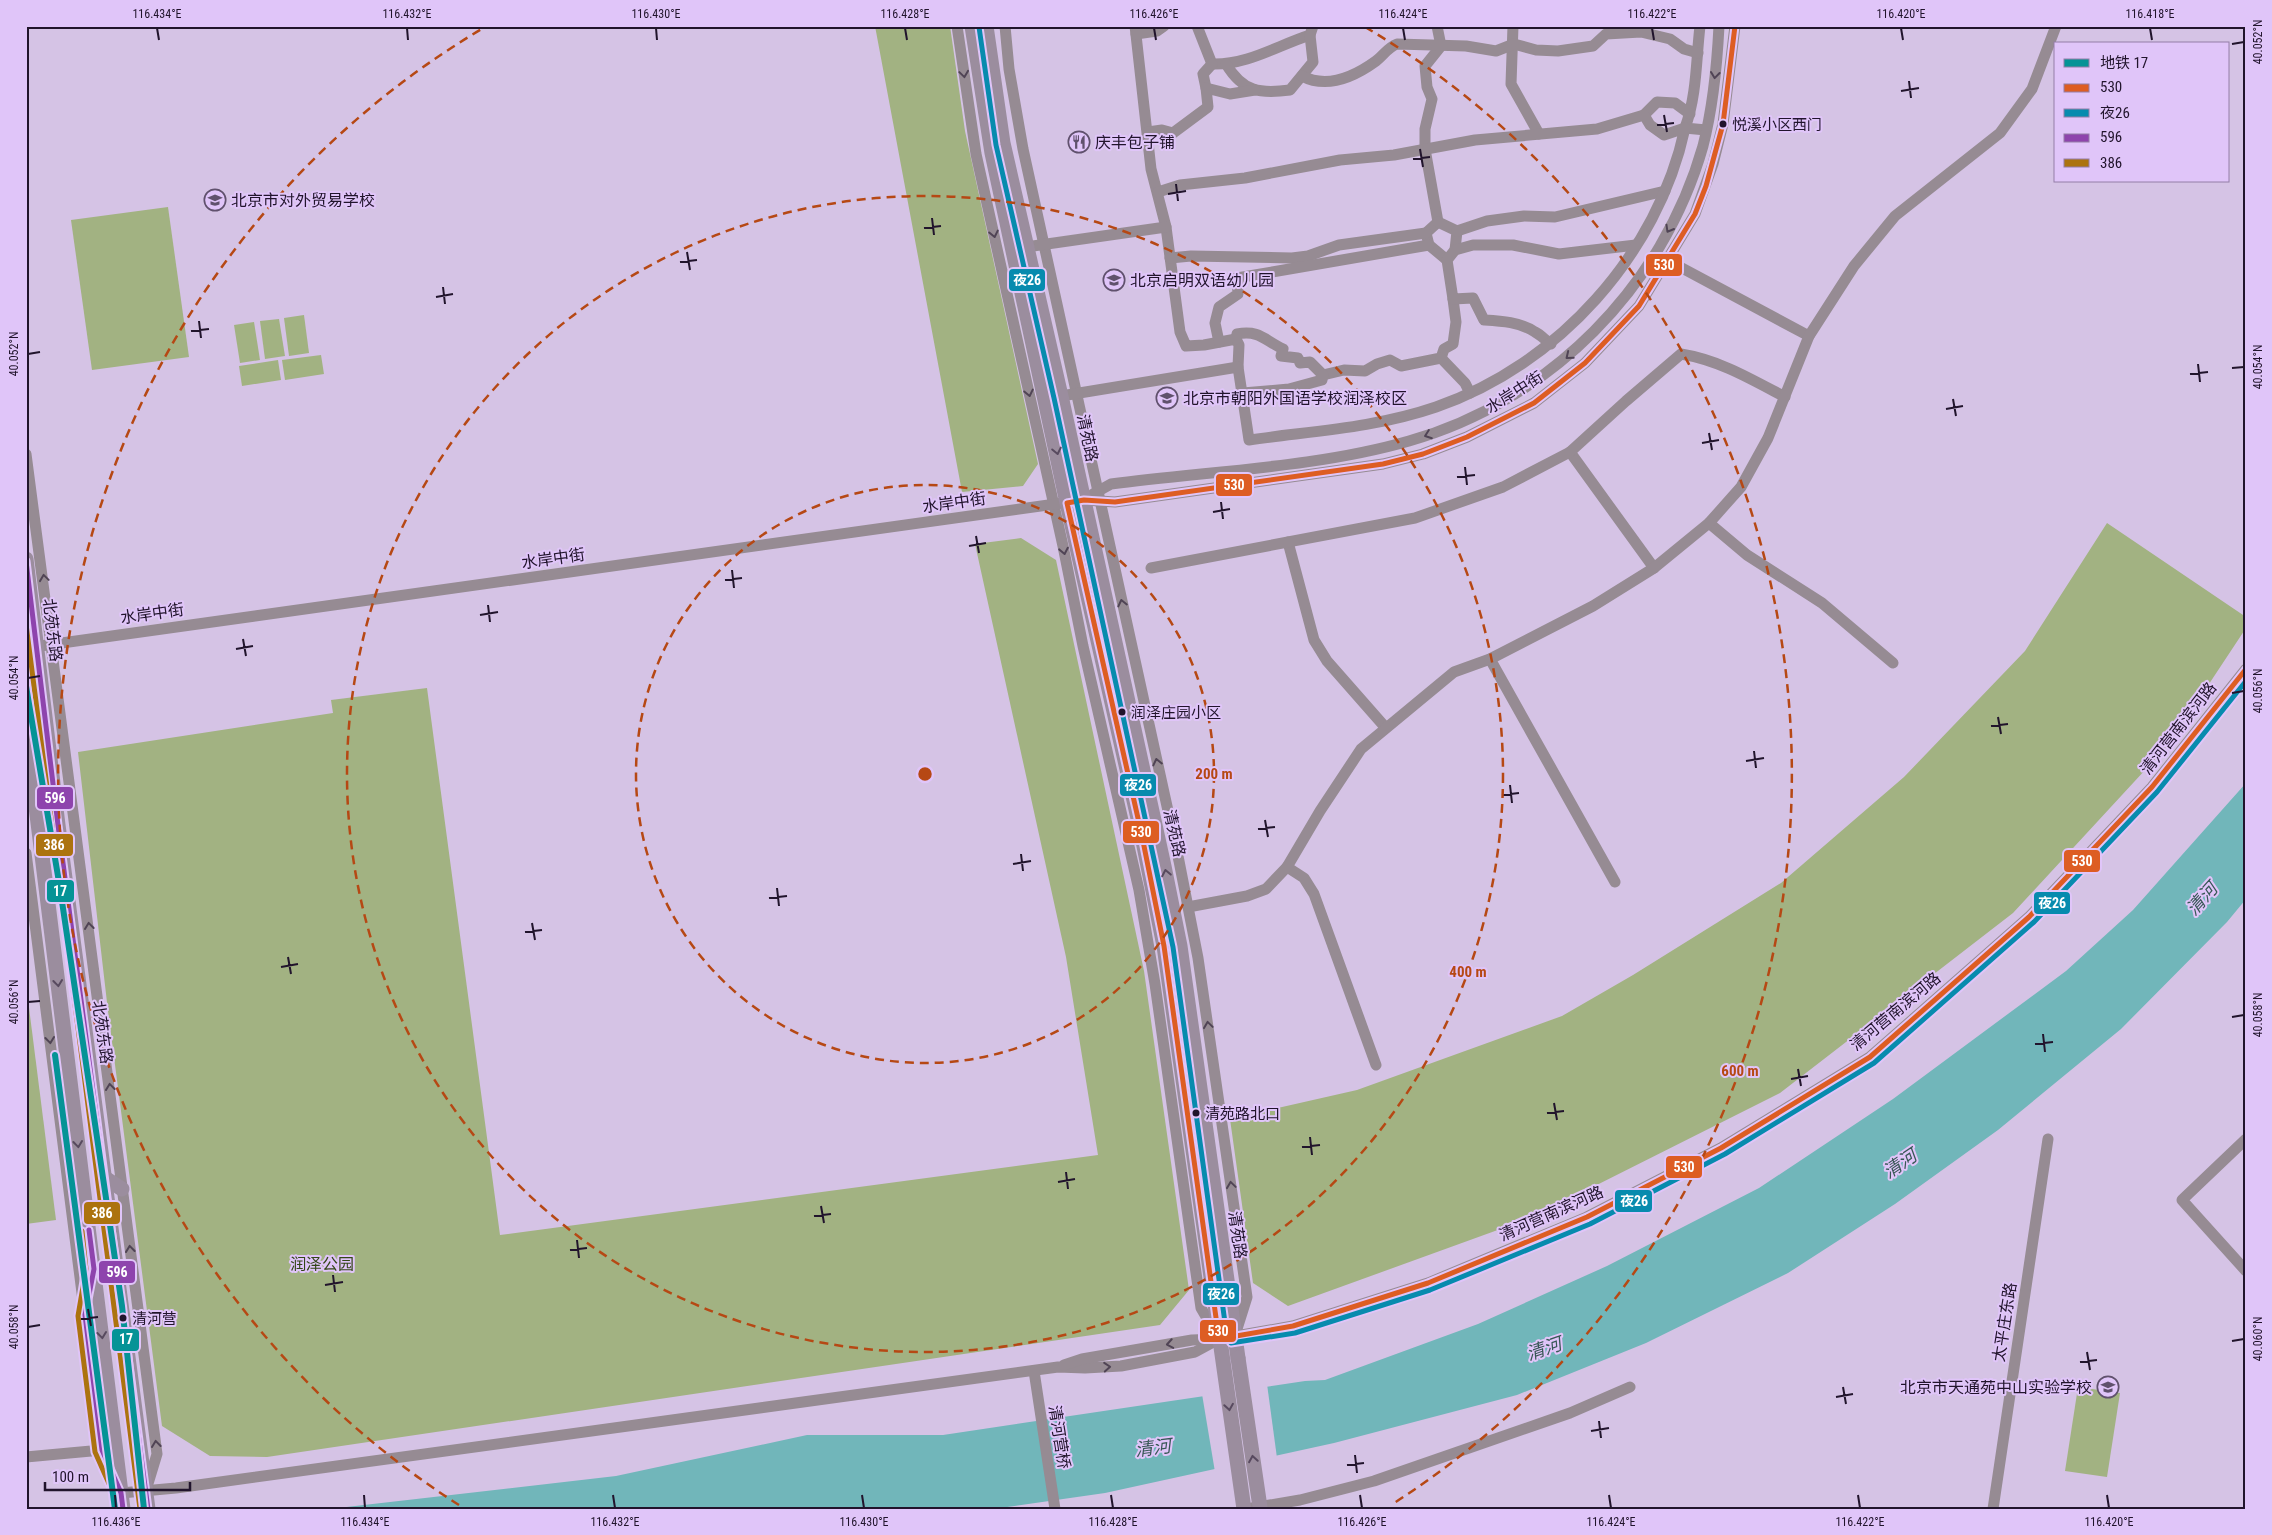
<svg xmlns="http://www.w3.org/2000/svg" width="2272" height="1535" font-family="'Roboto Condensed','Noto Sans SC',sans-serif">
<rect width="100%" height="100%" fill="#d5c3e5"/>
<!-- green -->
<g fill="#a2b282">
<path d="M875 26H950L965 131 1038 464 1023 486 962 492Z"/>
<path d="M168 207 189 357 92 370 71 220Z"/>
<path d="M304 315 309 353 289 356 284 318Z"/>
<path d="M279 319 285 356 265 359 260 321Z"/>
<path d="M254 322 260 360 240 363 234 325Z"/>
<path d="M321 355 324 374 285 380 282 360Z"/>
<path d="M278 360 281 380 242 386 239 366Z"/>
<path d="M2107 523 2246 617V628L2170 743 2013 913 1780 1093 1531 1218 1288 1306 1253 1283 1230 1119 1357 1090 1562 1016 1633 975 1781 883 1904 777 2025 651Z"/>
<path d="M1021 538 1056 560 1144 971 1189 1290 1160 1325 267 1457 210 1456 162 1426 108 1011 78 752 333 713 331 700 427 688 500 1235 1098 1155 1066 957 975 544Z"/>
<path d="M26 984 56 1220 26 1224Z"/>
<path d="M2078 1387 2120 1393 2107 1477 2065 1471Z"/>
</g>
<!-- water -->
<path fill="#71b6ba" d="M2246 783V899L2227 922 2121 1029 1998 1130 1895 1204 1788 1273 1646 1343 1517 1395 1334 1443 1105 1493 993 1509H329L616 1476 807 1435H943L1305 1381 1325 1380 1478 1324 1607 1266 1759 1188 1893 1099 2066 971 2133 910Z"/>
<!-- pier -->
<path fill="#d5c3e5" d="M1267 1384 1277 1458 1215 1472 1202 1394Z"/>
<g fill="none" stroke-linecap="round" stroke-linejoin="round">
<!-- minor -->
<g stroke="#968b93" stroke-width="11">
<path d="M957 26 976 154 1063 546 1083 646 1139 890 1155 984 1201 1308 1218 1337"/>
<path d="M1005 26 1009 69 1023 149 1179 861 1198 958 1247 1297 1236 1332"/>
<path d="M1135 26 1151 169 1166 227 1180 332 1186 346 1204 345 1236 339 1239 345 1238 367"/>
<path d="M1197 26 1212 64C1248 65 1276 46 1310 35L1313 26"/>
<path d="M1437 26 1441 46 1425 66 1427 87 1432 99 1425 129V149L1438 222 1426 233 1429 245 1447 260"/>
<path d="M1513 26 1511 84 1539 134"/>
<path d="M1700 26C1696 60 1697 95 1685 128L1706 130"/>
<path d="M1136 34 1157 31 1164 26"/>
<path d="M1226 64C1243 92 1260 94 1290 90L1313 62 1310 35"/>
<path d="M1302 76C1327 89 1354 77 1376 61 1384 55 1387 48 1397 44L1466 46 1496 51 1514 44 1536 50 1558 51 1593 46 1606 34 1641 32 1670 39 1684 49 1698 53"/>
<path d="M1206 88 1203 74 1212 64"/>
<path d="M1644 115 1657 102 1675 103 1690 114"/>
<path d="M1148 132 1162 130 1173 133 1208 107 1206 88 1230 94 1255 90"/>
<path d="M1438 222 1457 231 1455 250"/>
<path d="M1457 231 1487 221 1524 216 1555 217 1665 191"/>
<path d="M1026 247 1166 227"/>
<path d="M1170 258 1191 256 1292 258 1308 256 1339 245 1426 233"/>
<path d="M1667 260 1809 336"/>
<path d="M1236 339 1237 334C1260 330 1264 340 1283 349L1281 356 1298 358 1300 363 1310 362 1323 375 1344 370 1365 371 1377 364 1390 360 1401 366 1441 358 1444 349 1453 344 1456 322 1453 299"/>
<path d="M1219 342 1215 323 1219 307 1238 294 1237 278 1429 245"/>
<path d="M1551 344C1545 340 1541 335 1535 332 1520 322 1501 321 1484 320L1473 298 1453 299 1447 260 1455 250 1473 245H1513L1559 254 1636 245"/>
<path d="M1441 358 1465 383 1470 393"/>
<path d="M1243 393 1289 389 1322 380 1323 375"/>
<path d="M1061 396 1238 367 1249 440C1312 431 1375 428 1436 407 1558 365 1658 254 1685 128L1664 135 1650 125 1644 115 1597 129 1475 140 1394 155 1340 160 1245 178 1180 185 1158 192"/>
<path d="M1570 452 1654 568"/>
<path d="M26 454 157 1454 147 1487"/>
<path d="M1093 494 1111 484C1208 471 1315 468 1409 441 1550 401 1663 287 1703 146 1713 107 1717 66 1719 26"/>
<path d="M1709 523 1747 555 1822 603 1893 663"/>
<path d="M1288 542 1314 640 1327 661 1385 727"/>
<path d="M1151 568 1415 518 1503 487 1570 452 1626 401 1681 354C1719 360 1751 379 1785 397"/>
<path d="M26 648 1084 500 1115 502 1383 464 1423 454 1467 437 1534 403 1585 363 1639 306 1695 214 1713 164 1723 124 1735 26"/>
<path d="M1490 659 1615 882"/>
<path d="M26 853 102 1450 121 1493 176 1488 1058 1367 1085 1368 1121 1366 1195 1352 1219 1339"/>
<path d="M1287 867 1304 878 1314 894 1376 1065"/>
<path d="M1188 907 1247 896 1266 889 1287 867 1320 811 1361 749 1454 672 1490 659 1593 606 1654 568 1709 523 1741 487 1768 438 1809 336 1854 266 1895 216 2000 133 2032 89 2056 26"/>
<path d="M2246 1139 2182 1200 2246 1271"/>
<path d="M1064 1365 1082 1359 1192 1340 1219 1339 1293 1326 1428 1283 1587 1217 1721 1148 1870 1057 2029 917 2152 787 2246 669"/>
<path d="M1034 1371 1055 1509"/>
<path d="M26 1457 102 1450"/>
<path d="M1252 1508 1300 1500 1374 1481 1570 1413 1630 1387"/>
<path d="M1993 1509 2048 1139"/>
</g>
<!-- major -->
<g stroke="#9b8d9e" stroke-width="15">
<path d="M972 26 992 153 1067 503 1142 836 1164 946 1244 1509"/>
<path d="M986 26 1003 143 1061 396 1164 866 1180 946 1238 1358"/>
<path d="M26 559 58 825 148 1509"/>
<path d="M26 726 123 1509"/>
<path d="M105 1178 122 1189"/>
<path d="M85 1315 91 1283"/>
</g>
<!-- major-bridge -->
<path stroke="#9b8d9e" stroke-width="15" d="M1238 1358 1260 1507"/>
<!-- bus-1 casing -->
<g stroke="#e0c5f9" stroke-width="9">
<path id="bus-1" d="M1735 26 1723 124 1706 186 1695 214 1639 306 1585 363 1534 403 1467 437 1423 454 1383 464 1115 502 1084 500 1067 503 1142 836 1164 946 1219 1339 1293 1326 1428 1283 1587 1217 1721 1148 1870 1057 2029 917 2152 787 2246 669"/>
</g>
<!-- bus-2 casing -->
<g stroke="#e0c5f9" stroke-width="9">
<path id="bus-2" d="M979 27 996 145 1054 398 1173 947 1227 1337 1231 1343 1295 1333 1430 1290 1590 1224 1725 1154 1874 1063 2034 922 2157 792 2246 681"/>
</g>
<!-- bus-3 casing -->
<g stroke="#e0c5f9" stroke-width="9">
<g id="bus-3">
<path d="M26 561 58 825 148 1509"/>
<path d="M89 1230 94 1269 85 1315 102 1450 121 1493 123 1509"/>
</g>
</g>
<!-- bus-4 casing -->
<g stroke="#e0c5f9" stroke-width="9">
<g id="bus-4">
<path d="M26 624 140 1509"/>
<path d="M82 1231 86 1269 78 1316 95 1452 114 1495 115 1509"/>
</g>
</g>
<!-- bus-1 -->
<use href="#bus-1" stroke="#dd5d23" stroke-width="5"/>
<!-- bus-2 -->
<use href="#bus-2" stroke="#078bae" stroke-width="5"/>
<!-- bus-3 -->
<use href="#bus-3" stroke="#8e44ad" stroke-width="5"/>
<!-- bus-4 -->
<use href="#bus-4" stroke="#ac730f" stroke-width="5"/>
<!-- metro-1 casing -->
<g stroke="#e0c5f9" stroke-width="10">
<g id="metro-1">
<path d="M26 686 60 888 122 1306 144 1509"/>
<path d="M55 1055 115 1509"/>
</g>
</g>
<!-- metro-1 -->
<use href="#metro-1" stroke="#059396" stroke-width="6"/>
</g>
<!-- one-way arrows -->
<defs><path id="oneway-chevron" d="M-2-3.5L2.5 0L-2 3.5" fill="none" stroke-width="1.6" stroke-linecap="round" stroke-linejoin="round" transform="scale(1.25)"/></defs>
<g stroke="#504455">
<use href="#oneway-chevron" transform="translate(964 74) rotate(82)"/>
<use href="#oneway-chevron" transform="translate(1715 75) rotate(97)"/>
<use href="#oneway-chevron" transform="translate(1669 229) rotate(120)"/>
<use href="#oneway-chevron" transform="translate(994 234) rotate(78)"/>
<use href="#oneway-chevron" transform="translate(1569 356) rotate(141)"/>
<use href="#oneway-chevron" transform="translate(1029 393) rotate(78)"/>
<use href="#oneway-chevron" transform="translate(1428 435) rotate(160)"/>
<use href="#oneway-chevron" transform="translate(1064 551) rotate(79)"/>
<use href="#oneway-chevron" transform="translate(44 578) rotate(-98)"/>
<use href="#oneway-chevron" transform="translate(1122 603) rotate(-103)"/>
<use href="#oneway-chevron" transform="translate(1157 762) rotate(-103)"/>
<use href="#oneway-chevron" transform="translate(89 926) rotate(-97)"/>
<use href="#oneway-chevron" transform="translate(1208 1025) rotate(-98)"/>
<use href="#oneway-chevron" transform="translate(50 1040) rotate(83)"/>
<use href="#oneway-chevron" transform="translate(110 1087) rotate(-97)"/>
<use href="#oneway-chevron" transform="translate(1231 1185) rotate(-98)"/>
<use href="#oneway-chevron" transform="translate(130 1249) rotate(-97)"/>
<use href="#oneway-chevron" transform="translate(1170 1344) rotate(170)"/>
<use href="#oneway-chevron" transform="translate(1107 1367) rotate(-4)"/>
<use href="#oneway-chevron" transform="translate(156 1444) rotate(-97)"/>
</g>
<g stroke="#584a5f">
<use href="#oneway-chevron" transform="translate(1057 451) rotate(78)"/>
<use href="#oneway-chevron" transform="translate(1166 873) rotate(-101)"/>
<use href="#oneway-chevron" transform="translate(58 983) rotate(83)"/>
<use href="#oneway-chevron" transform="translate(78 1144) rotate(83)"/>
<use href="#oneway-chevron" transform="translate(102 1335) rotate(83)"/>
<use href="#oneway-chevron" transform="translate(1229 1407) rotate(81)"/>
<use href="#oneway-chevron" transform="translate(1253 1459) rotate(-99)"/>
</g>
<!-- ticks -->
<path fill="none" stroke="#21142c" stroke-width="2" d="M157 28 159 40M407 28 408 40M656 28 657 40M905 28 907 40M1154 28 1156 40M1403 28 1405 40M1652 28 1654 40M1901 28 1903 40M2150 28 2152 40M2232 44 2244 42M1909 81 1911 98M1901 91 1919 88M1664 115 1667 132M1657 125 1674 123M1420 149 1423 167M1413 159 1430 157M1176 184 1178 201M1168 194 1186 191M932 218 934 235M924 228 941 226M687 252 690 270M680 262 697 260M443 287 445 304M436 297 453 294M199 321 201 338M191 331 209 329M28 354 40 352M2198 364 2200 382M2232 368 2244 367M2190 374 2208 372M1953 399 1956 416M1946 409 1963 406M1709 433 1712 450M1702 443 1719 440M1465 467 1467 485M1457 477 1475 475M1221 502 1223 519M1213 512 1230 509M976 536 979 553M969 546 986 543M732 570 734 588M725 580 742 578M488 605 490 622M480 615 498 612M243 639 246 656M236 649 253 646M28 678 40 676M2232 693 2244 691M1998 717 2001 734M1991 726 2008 724M1754 751 1756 768M1746 761 1764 758M1510 785 1512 803M1502 795 1519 793M1265 820 1268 837M1258 829 1275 827M1021 854 1023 871M1013 864 1031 861M777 888 779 906M769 898 787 896M532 923 535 940M525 932 542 930M288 957 291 974M281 967 298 964M28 1002 40 1001M2232 1017 2244 1015M2043 1034 2045 1052M2035 1044 2053 1042M1798 1069 1801 1086M1791 1079 1808 1076M1554 1103 1557 1120M1547 1113 1564 1111M1310 1137 1312 1155M1302 1147 1320 1145M1066 1172 1068 1189M1058 1182 1075 1179M821 1206 824 1223M814 1216 831 1214M577 1240 579 1258M570 1250 587 1248M333 1275 335 1292M325 1285 343 1282M88 1309 91 1326M81 1319 98 1317M28 1327 40 1325M2232 1341 2244 1339M2087 1352 2090 1370M2080 1362 2097 1360M1843 1387 1846 1404M1836 1397 1853 1394M1599 1421 1601 1438M1591 1431 1609 1428M1355 1455 1357 1473M1347 1465 1364 1463M115 1495 116 1508M364 1495 365 1508M613 1495 615 1508M862 1495 864 1508M1111 1495 1113 1508M1360 1495 1362 1508M1609 1495 1611 1508M1858 1495 1860 1508M2107 1495 2109 1508"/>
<!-- distance rings -->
<g fill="none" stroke="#b64814" stroke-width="2.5" stroke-dasharray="9 6">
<circle cx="925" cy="774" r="289"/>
<circle cx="925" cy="774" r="578"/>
<path d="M459 1505A867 867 0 0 1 485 27M1365 27A867 867 0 0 1 1391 1505"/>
</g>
<!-- icons -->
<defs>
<g id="restaurant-ring" transform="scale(1.125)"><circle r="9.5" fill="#e0c5f9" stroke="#60516d" stroke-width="1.5"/><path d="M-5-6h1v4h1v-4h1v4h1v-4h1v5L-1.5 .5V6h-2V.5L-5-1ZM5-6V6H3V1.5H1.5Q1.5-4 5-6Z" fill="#60516d"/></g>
<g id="university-ring" transform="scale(1.125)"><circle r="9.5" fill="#e0c5f9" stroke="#60516d" stroke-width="1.5"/><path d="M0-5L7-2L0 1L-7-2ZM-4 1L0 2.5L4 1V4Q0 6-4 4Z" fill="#60516d"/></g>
<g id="school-ring" transform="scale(1.125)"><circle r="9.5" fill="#e0c5f9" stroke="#60516d" stroke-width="1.5"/><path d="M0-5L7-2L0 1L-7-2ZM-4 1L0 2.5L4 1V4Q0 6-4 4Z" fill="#60516d"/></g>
</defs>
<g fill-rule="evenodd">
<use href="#restaurant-ring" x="1079" y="142"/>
<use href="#university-ring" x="215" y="200"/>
<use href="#school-ring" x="1114" y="280"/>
<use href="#school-ring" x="1167" y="398"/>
<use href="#school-ring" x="2108" y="1387"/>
</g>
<!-- markers -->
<g fill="#21142c" stroke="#e0c5f9" stroke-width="2">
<circle cx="1723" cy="124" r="4.5"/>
<circle cx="1122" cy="712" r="4.5"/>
<circle cx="1196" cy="1113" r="4.5"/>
<circle cx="123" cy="1318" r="4.5"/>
</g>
<g text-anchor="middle" stroke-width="4" stroke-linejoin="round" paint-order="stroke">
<!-- bus labels -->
<g font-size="15" fill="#21142c" stroke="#e0c5f9" text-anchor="start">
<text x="1732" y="130">悦溪小区西门</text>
<text x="1131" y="718">润泽庄园小区</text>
<text x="1205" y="1119">清苑路北口</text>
<text x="132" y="1324">清河营</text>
</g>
<!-- poi labels -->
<g font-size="16" fill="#21142c" stroke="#e0c5f9" text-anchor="start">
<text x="1095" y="148">庆丰包子铺</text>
<text x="231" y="206">北京市对外贸易学校</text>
<text x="1130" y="286">北京启明双语幼儿园</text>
<text x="1183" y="404">北京市朝阳外国语学校润泽校区</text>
<text x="2092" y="1393" text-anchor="end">北京市天通苑中山实验学校</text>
</g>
<!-- street labels -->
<g font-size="16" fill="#21142c" stroke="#e0c5f9">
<text transform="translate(1514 392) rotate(-32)" y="6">水岸中街</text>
<text transform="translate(1088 438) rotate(78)" y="6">清苑路</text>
<text transform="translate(954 502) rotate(-8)" y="6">水岸中街</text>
<text transform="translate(553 558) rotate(-8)" y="6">水岸中街</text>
<text transform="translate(152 613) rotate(-8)" y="6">水岸中街</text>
<text transform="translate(53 630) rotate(83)" y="6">北苑东路</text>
<text transform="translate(2178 728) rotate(-52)" y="6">清河营南滨河路</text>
<text transform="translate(1175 833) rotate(77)" y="6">清苑路</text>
<text transform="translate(1895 1011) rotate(-40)" y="6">清河营南滨河路</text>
<text transform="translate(103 1032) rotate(82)" y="6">北苑东路</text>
<text transform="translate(1551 1213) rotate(-24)" y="6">清河营南滨河路</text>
<text transform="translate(1238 1235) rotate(82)" y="6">清苑路</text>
<text transform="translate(2004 1322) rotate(-81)" y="6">太平庄东路</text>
<text transform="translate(1060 1437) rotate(81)" y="6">清河营桥</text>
</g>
<!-- park labels -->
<g font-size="16" fill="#324616" stroke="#e0c5f9">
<text x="322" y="1270">润泽公园</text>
</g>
<!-- water labels -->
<g font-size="18" font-style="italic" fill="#375755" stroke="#e0c5f9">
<text transform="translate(2202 899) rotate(-48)" y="6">清河</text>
<text transform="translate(1900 1164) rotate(-34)" y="6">清河</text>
<text transform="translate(1544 1349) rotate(-19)" y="6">清河</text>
<text transform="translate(1153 1448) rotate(-7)" y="6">清河</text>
</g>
</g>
<circle cx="925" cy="774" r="8" fill="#b64814" stroke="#e0c5f9" stroke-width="2.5"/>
<g font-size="15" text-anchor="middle" font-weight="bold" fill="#b64814" stroke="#e0c5f9" stroke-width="4" stroke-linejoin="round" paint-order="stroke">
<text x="1214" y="779">200 m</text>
<text x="1468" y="977">400 m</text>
<text x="1740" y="1076">600 m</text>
</g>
<g stroke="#e0c5f9" stroke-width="2">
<rect x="1645" y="253" width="38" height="24" rx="5" fill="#dd5d23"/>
<rect x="1008" y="268" width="38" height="24" rx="5" fill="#078bae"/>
<rect x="1215" y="473" width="38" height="24" rx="5" fill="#dd5d23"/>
<rect x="1119" y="773" width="38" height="24" rx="5" fill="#078bae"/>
<rect x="36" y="786" width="38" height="24" rx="5" fill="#8e44ad"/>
<rect x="1122" y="820" width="38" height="24" rx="5" fill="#dd5d23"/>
<rect x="35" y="833" width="39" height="24" rx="5" fill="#ac730f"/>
<rect x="2063" y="849" width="38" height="24" rx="5" fill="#dd5d23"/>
<rect x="46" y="879" width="29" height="24" rx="5" fill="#059396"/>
<rect x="2033" y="891" width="38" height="24" rx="5" fill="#078bae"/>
<rect x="1665" y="1155" width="38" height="24" rx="5" fill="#dd5d23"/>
<rect x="1614" y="1189" width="39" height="24" rx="5" fill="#078bae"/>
<rect x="83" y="1201" width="38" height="24" rx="5" fill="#ac730f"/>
<rect x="98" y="1260" width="38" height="24" rx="5" fill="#8e44ad"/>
<rect x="1202" y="1282" width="38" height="24" rx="5" fill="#078bae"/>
<rect x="1199" y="1319" width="38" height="24" rx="5" fill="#dd5d23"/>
<rect x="111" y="1328" width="29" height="24" rx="5" fill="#059396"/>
</g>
<g font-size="14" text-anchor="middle" font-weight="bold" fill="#fff">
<text x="1664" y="270">530</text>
<text x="1027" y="285">夜26</text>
<text x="1234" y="490">530</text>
<text x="1138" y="790">夜26</text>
<text x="55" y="803">596</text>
<text x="1141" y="837">530</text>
<text x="54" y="850">386</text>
<text x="2082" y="866">530</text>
<text x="60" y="896">17</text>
<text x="2052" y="908">夜26</text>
<text x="1684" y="1172">530</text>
<text x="1634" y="1206">夜26</text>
<text x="102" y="1218">386</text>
<text x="117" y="1277">596</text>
<text x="1221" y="1299">夜26</text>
<text x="1218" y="1336">530</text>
<text x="126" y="1344">17</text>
</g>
<!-- border -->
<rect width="2272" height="1535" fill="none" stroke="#e0c5f9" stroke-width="55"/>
<!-- legend -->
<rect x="2054" y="42" width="175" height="140" fill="#e0c5f9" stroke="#947ea7"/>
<rect x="2064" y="59" width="25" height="8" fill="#059396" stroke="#947ea7"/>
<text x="2100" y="68" font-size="15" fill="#21142c">地铁 17</text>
<rect x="2064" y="84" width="25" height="8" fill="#dd5d23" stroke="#947ea7"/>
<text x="2100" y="92" font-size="15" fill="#21142c">530</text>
<rect x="2064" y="109" width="25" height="8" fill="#078bae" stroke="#947ea7"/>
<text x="2100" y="118" font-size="15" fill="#21142c">夜26</text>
<rect x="2064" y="134" width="25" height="8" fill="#8e44ad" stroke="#947ea7"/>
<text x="2100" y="142" font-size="15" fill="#21142c">596</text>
<rect x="2064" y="159" width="25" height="8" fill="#ac730f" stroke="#947ea7"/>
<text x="2100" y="168" font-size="15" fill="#21142c">386</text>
<!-- scale -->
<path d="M45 1482v8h145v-8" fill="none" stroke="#21142c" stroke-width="2.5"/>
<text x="52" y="1482" font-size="15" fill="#21142c" stroke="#e0c5f9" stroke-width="4" paint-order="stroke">100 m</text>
<rect x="28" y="28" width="2216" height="1480" fill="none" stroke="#21142c" stroke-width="2"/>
<g font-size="12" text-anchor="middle" fill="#21142c">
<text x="157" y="18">116.434°E</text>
<text x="407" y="18">116.432°E</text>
<text x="656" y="18">116.430°E</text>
<text x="905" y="18">116.428°E</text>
<text x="1154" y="18">116.426°E</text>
<text x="1403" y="18">116.424°E</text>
<text x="1652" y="18">116.422°E</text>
<text x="1901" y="18">116.420°E</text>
<text x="2150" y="18">116.418°E</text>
<text transform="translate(2258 42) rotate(-90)" y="4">40.052°N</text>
<text transform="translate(14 354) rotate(-90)" y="4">40.052°N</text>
<text transform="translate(2258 367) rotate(-90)" y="4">40.054°N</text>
<text transform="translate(14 678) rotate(-90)" y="4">40.054°N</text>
<text transform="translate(2258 691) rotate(-90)" y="4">40.056°N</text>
<text transform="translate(14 1002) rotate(-90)" y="4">40.056°N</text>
<text transform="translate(2258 1015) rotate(-90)" y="4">40.058°N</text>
<text transform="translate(14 1327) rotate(-90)" y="4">40.058°N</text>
<text transform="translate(2258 1339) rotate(-90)" y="4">40.060°N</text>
<text x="116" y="1526">116.436°E</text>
<text x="365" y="1526">116.434°E</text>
<text x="615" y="1526">116.432°E</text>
<text x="864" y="1526">116.430°E</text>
<text x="1113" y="1526">116.428°E</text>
<text x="1362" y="1526">116.426°E</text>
<text x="1611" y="1526">116.424°E</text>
<text x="1860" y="1526">116.422°E</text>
<text x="2109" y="1526">116.420°E</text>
</g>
</svg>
